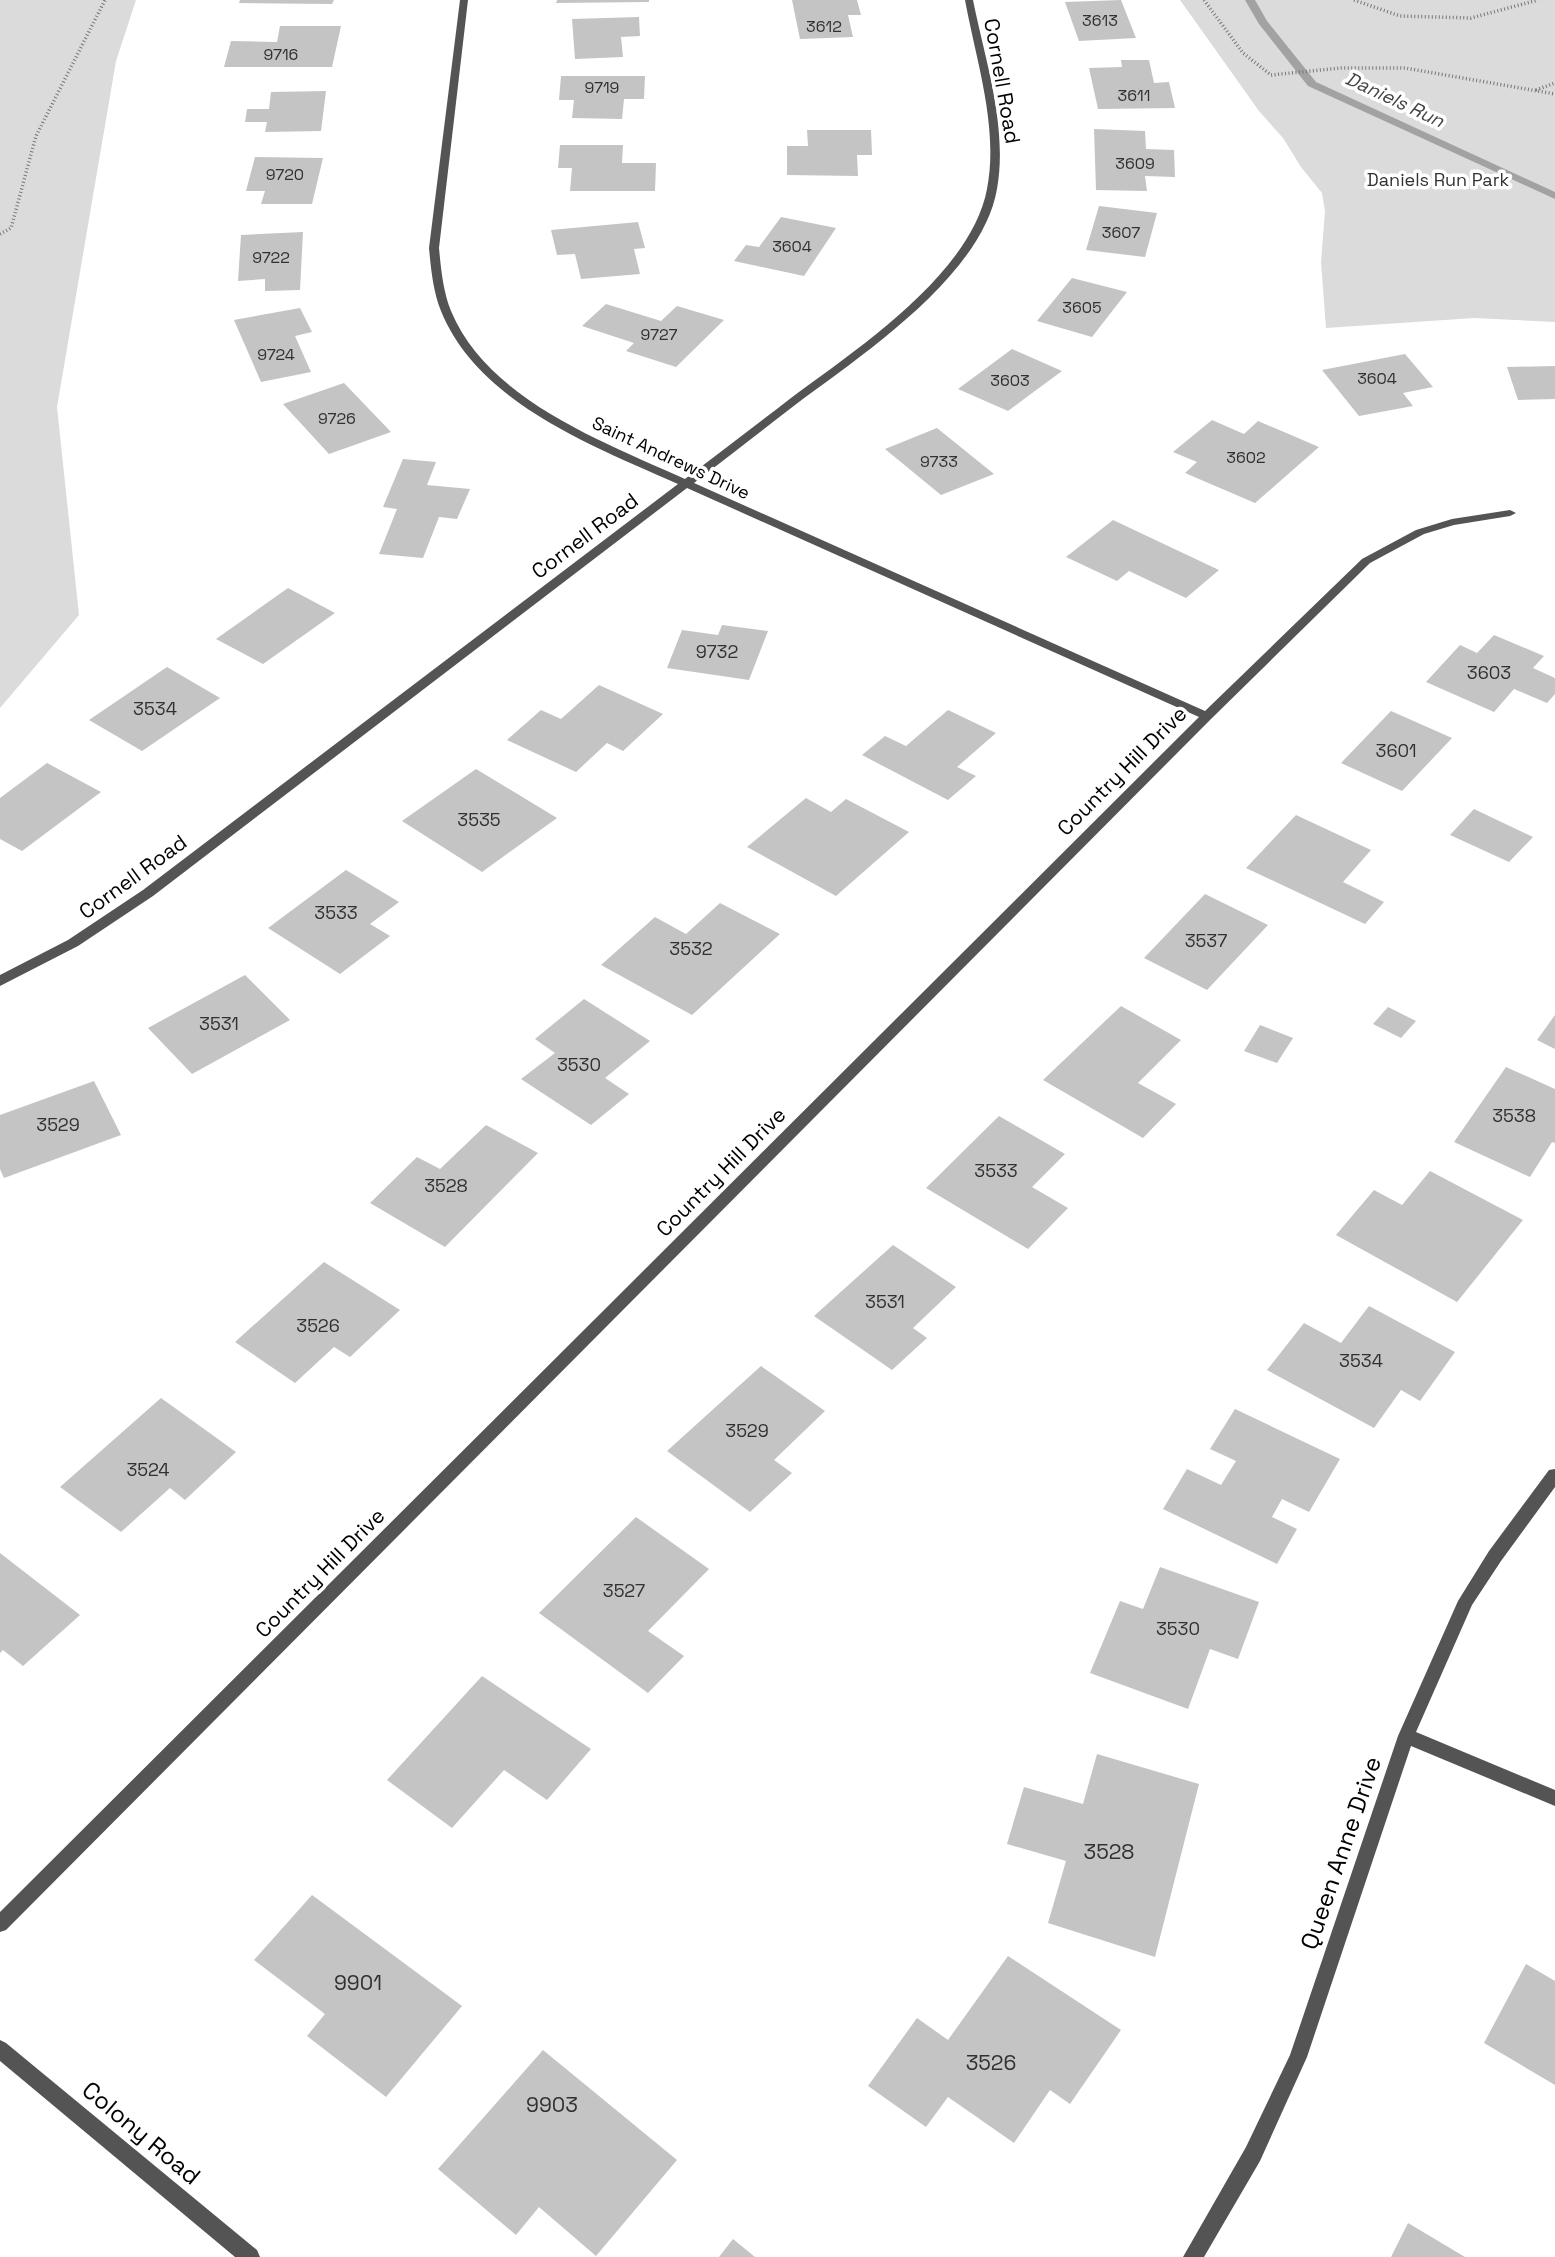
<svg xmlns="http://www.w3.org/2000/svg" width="1555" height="2257" font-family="'Space Grotesk',sans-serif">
<rect width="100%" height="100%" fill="#fff"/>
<!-- green -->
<g fill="#dbdbdb">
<path d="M0 0H136L116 61 57 407 79 615 0 708Z"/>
<path d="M1180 0H1555V322L1474 318 1326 328 1321 262 1325 211 1322 193 1301 167 1283 138 1259 111Z"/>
</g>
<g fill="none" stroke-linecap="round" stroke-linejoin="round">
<!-- stream -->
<path fill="#a2a2a2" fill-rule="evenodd" d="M1245 0H1255L1267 21 1316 82 1555 192V199L1308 86 1259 24Z"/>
</g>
<!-- building -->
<g fill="#c4c4c4">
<path d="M240 0H334L332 4 239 3Z"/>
<path d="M557 0H649V2L556 3Z"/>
<path d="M792 0H857L861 15H848L853 37 800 39Z"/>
<path d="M1121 0 1136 38 1079 41 1065 2Z"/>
<path d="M639 17 640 36 621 37 623 57 575 59 572 19Z"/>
<path d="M280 26H341L332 67H224L231 41 277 42Z"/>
<path d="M1121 60H1149L1154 83 1169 82 1175 108 1098 109 1089 68 1122 67Z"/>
<path d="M561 76H645L644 99H624L622 119 572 118 574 100H559Z"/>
<path d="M326 91 321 131 265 132 267 122H245L247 109H269L271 92Z"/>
<path d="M1094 129 1145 131 1146 149 1174 150 1175 177 1145 176 1147 191 1096 190Z"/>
<path d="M807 130H871L872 155H857L858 176 787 175V146H808Z"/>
<path d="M560 145H623L622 163H656L655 191H570L572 168H558Z"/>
<path d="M255 157 323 158 312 204H261L265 191H246Z"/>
<path d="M1099 206 1157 213 1145 257 1086 250Z"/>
<path d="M781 217 836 228 804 276 734 261 746 245 759 247Z"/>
<path d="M638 222 645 248 634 249 640 274 581 279 575 254 557 255 551 230Z"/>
<path d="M303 232 300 290 265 291V279L238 281 241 235Z"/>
<path d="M1072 278 1127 292 1092 337 1037 321Z"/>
<path d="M606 304 661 321 677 306 724 320 676 367 626 351 634 343 582 326Z"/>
<path d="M300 308 312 332 295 336 311 372 261 382 234 320Z"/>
<path d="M1012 349 1062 371 1008 411 958 389Z"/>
<path d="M1405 354 1433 387 1403 393 1413 406 1359 416 1322 370Z"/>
<path d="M1555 366V399L1518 400 1507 367Z"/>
<path d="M344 383 391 432 329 454 283 404Z"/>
<path d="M1212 420 1244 434 1258 421 1319 447 1255 503 1185 473 1197 462 1173 452Z"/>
<path d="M937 428 994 474 941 495 885 449Z"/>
<path d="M403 459 436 462 427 485 470 489 457 519 439 517 423 558 379 554 397 509 383 507Z"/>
<path d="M1113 520 1219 570 1186 598 1129 571 1117 581 1066 557Z"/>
<path d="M288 588 335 613 263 664 216 639Z"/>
<path d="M722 625 768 631 749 680 667 668 682 630 718 635Z"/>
<path d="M1494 635 1544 656 1533 668 1555 678V694L1547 703 1514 689 1494 712 1426 682 1460 645 1477 653Z"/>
<path d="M167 667 220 698 142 751 89 720Z"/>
<path d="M599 685 663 714 623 751 607 743 576 772 507 740 541 710 561 719Z"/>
<path d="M948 710 996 733 957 767 976 776 948 800 862 755 885 736 906 746Z"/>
<path d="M1391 711 1452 738 1402 791 1341 763Z"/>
<path d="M47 763 101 792 22 851 0 839V798Z"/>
<path d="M476 769 557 818 482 872 402 821Z"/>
<path d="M806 798 831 812 846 799 909 832 836 896 747 847Z"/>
<path d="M1474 809 1533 837 1509 862 1450 835Z"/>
<path d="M1296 815 1371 850 1343 882 1384 902 1365 924 1246 868Z"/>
<path d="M346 870 399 902 370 924 390 936 340 974 268 928Z"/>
<path d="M1205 894 1268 925 1207 990 1144 958Z"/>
<path d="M720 903 780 934 692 1015 601 965 655 917 686 934Z"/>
<path d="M245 975 290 1020 192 1074 148 1028Z"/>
<path d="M584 999 650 1041 605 1078 629 1094 591 1125 521 1079 555 1053 535 1039Z"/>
<path d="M1121 1006 1181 1040 1138 1083 1176 1104 1143 1138 1043 1080Z"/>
<path d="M1388 1007 1416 1021 1401 1038 1373 1024Z"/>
<path d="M1555 1015V1049L1537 1040Z"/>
<path d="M1260 1025 1293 1038 1277 1063 1244 1051Z"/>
<path d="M1506 1067 1555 1089V1143L1552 1142 1530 1177 1454 1142Z"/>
<path d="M94 1081 121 1135 4 1178 0 1169V1115Z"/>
<path d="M999 1116 1065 1154 1032 1187 1068 1208 1028 1249 926 1188Z"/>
<path d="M486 1125 538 1153 445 1247 370 1203 417 1157 440 1169Z"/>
<path d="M1430 1171 1523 1220 1457 1302 1336 1235 1374 1190 1402 1205Z"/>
<path d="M893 1245 956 1287 913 1328 927 1338 892 1370 814 1316Z"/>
<path d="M324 1262 400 1310 350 1357 334 1347 295 1383 235 1342Z"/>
<path d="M1369 1306 1455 1352 1420 1401 1401 1390 1374 1428 1267 1370 1304 1323 1341 1343Z"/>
<path d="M761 1366 825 1411 774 1460 792 1473 750 1512 667 1451Z"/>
<path d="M161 1398 236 1452 185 1500 170 1488 121 1532 60 1487Z"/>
<path d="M1235 1409 1340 1459 1309 1512 1282 1499 1272 1517 1297 1529 1277 1564 1163 1509 1187 1469 1221 1485 1236 1461 1210 1449Z"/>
<path d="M636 1517 709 1569 648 1631 684 1656 648 1693 539 1613Z"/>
<path d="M0 1553 80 1615 23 1666 3 1650 0 1653Z"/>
<path d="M1160 1567 1259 1602 1238 1659 1210 1649 1188 1709 1090 1673 1120 1601 1143 1609Z"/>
<path d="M482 1676 591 1749 547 1800 504 1770 452 1828 387 1780Z"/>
<path d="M1097 1754 1199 1784 1155 1957 1048 1923 1066 1861 1007 1844 1024 1787 1083 1804Z"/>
<path d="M312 1895 462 2006 386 2097 307 2036 325 2014 254 1960Z"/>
<path d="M1008 1956 1121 2030 1070 2104 1050 2090 1014 2143 948 2097 926 2127 868 2086 917 2018 948 2040Z"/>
<path d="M1526 1964 1555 1981V2085L1484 2043Z"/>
<path d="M543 2050 677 2160 596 2256 539 2207 516 2235 438 2169Z"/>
<path d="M1408 2223 1465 2257H1391Z"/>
<path d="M733 2239 755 2257H719Z"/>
</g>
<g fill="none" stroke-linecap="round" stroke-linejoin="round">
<!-- path -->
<g stroke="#767676" stroke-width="3.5" stroke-dasharray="1 2.5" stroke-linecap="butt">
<path d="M1204 0 1243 53 1271 75 1341 68H1405L1555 94"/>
<path d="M1354 0 1400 16 1471 18 1538 0"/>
<path d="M1536 90 1555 83"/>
<path d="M0 234 11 228 36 136 105 0"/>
</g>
<!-- minor -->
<g fill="#545454" fill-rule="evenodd">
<path d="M460 0H468L439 248C441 269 443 291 451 311 488 400 604 442 685 479 721 452 756 425 791 398 857 349 971 274 987 189 999 128 976 60 965 0H973C985 60 1008 127 997 189 982 276 862 355 795 405 761 431 728 457 694 483L1205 711 1362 559 1416 530 1452 519 1510 510 1516 513 1510 516 1454 525 1424 534 1370 563 1211 719 6 1930 0 1932V1912L1199 717 687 488 153 896 78 946 0 986V975L68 940 143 890 678 484C594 446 479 404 441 311 433 291 431 269 429 248Z"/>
<path d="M1555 1469V1487L1501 1561 1472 1605 1416 1732 1555 1790V1806L1411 1746 1307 2057 1260 2161 1204 2257H1183L1246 2147 1290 2055 1398 1736 1458 1601 1489 1551 1549 1470Z"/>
<path d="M0 2040 6 2043 257 2250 260 2257H235L0 2061Z"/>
</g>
</g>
<g text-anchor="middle" stroke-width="7" stroke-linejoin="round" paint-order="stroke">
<!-- far-number labels -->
<g font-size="16" fill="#313131">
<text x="1100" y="26">3613</text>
<text x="824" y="32">3612</text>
<text x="281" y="60">9716</text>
<text x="602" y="93">9719</text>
<text x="1134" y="101">3611</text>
<text x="1135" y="169">3609</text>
<text x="285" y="180">9720</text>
<text x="1121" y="238">3607</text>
<text x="792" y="252">3604</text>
<text x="271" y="263">9722</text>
<text x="1082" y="313">3605</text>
<text x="659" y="340">9727</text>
<text x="276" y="360">9724</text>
<text x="1377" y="384">3604</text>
<text x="1010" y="386">3603</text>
<text x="337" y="424">9726</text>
<text x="1246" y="463">3602</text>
<text x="939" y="467">9733</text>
</g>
<!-- far-park labels -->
<g font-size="18" fill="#323232" stroke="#fff">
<text x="1438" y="186">Daniels Run Park</text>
</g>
<!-- far-street labels -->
<g font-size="18" fill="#000" stroke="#fff">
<text transform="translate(671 458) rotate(25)" y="6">Saint Andrews Drive</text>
</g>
<!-- number labels -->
<g font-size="18" fill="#313131">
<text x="717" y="658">9732</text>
<text x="1489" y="679">3603</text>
<text x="155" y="715">3534</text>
<text x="1396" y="757">3601</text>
<text x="479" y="826">3535</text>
<text x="336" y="919">3533</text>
<text x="1206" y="947">3537</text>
<text x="691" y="955">3532</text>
<text x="219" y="1030">3531</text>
<text x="579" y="1071">3530</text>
<text x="1514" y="1122">3538</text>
<text x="58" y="1131">3529</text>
<text x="996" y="1177">3533</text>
<text x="446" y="1192">3528</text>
<text x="885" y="1308">3531</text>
<text x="318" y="1332">3526</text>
<text x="1361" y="1367">3534</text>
<text x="747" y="1437">3529</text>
<text x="148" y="1476">3524</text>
<text x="624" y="1597">3527</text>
<text x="1178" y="1635">3530</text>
</g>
<!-- far-water labels -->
<g font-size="19" font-style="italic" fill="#434343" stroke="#fff">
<text transform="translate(1395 99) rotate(25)" y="7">Daniels Run</text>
</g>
<!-- street labels -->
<g font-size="21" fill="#000" stroke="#fff">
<text transform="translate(1002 81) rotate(80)" y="7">Cornell Road</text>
<text transform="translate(585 536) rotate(-37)" y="7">Cornell Road</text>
<text transform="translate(1122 771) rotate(-45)" y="7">Country Hill Drive</text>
<text transform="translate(133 877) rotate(-36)" y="7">Cornell Road</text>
<text transform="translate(721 1172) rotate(-45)" y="7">Country Hill Drive</text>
<text transform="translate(320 1573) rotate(-45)" y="7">Country Hill Drive</text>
</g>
<!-- near-number labels -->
<g font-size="21" fill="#313131">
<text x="1109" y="1859">3528</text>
<text x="358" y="1990">9901</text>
<text x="991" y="2070">3526</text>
<text x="552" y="2112">9903</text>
</g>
<!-- near-street labels -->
<g font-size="24" fill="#000" stroke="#fff">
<text transform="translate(1341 1853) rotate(-71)" y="8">Queen Anne Drive</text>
<text transform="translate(141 2133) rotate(40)" y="8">Colony Road</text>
</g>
</g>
</svg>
